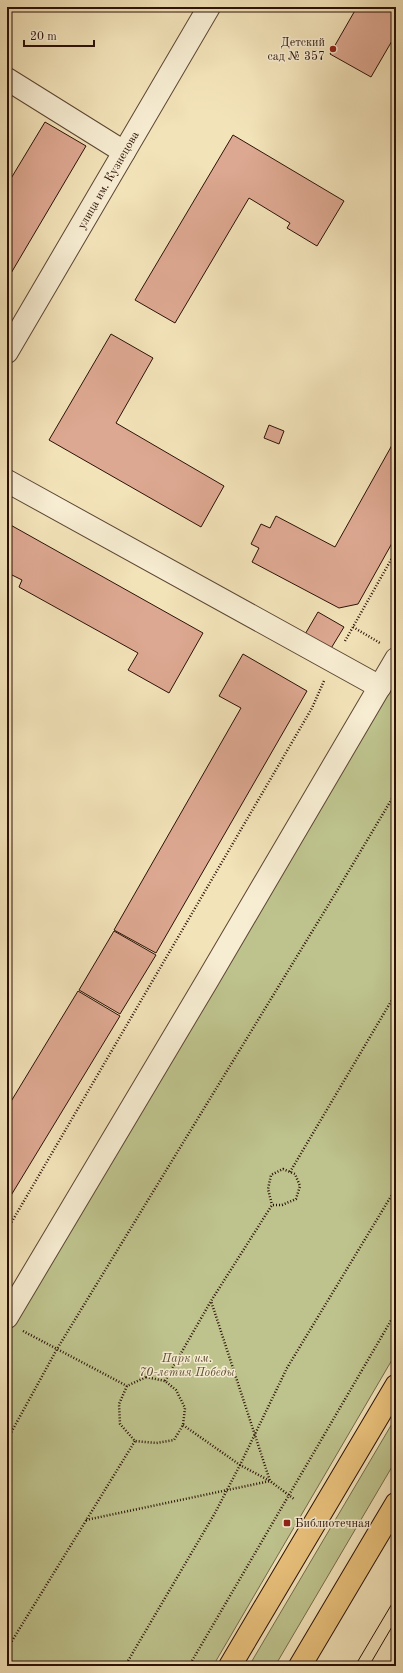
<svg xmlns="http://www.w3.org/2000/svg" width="403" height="1673" font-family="'Old Standard TT',serif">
<rect width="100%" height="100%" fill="#f3e3b9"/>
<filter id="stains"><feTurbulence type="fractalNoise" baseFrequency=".005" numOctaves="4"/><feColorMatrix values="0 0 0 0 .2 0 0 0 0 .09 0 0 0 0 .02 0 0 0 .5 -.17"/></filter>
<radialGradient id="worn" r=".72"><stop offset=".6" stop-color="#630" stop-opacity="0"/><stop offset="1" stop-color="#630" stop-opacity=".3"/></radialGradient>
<!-- green -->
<g fill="#bec38d" stroke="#746a4a">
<path d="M396 667V1353L213 1666H7V1325Z"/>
<path d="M396 1417V1460L275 1666H249Z"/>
</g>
<!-- building -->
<g fill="#dda891" stroke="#2b1107">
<path d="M357 7H396V34L371 77 330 54Z"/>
<path d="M45 122 86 146 7 280V185Z"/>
<path d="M233 135 344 201 317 246 287 228 290 223 249 198 175 323 135 300Z"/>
<path d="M111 334 153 358 116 423 224 486 201 527 49 440Z"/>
<path d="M269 425 284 431 279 444 264 438Z"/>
<path d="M396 438V536L358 604 339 608 252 562 259 548 251 544 261 524 270 528 276 516 335 547Z"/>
<path d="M7 523 203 633 169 693 128 670 138 653 19 587 22 580 12 575 7 583Z"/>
<path d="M318 612 344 627 330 650 304 636Z"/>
<path d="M243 654 307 691 156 953 114 930 241 708 219 696Z"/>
<path d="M114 931 156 955 120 1014 79 990Z"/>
<path d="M78 991 120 1016 7 1202V1108Z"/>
</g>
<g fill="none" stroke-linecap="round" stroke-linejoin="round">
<!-- minor casing -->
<g stroke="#5d4634" stroke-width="24">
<g id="minor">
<path d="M7 79 124 152"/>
<path d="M7 352 209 7"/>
<path d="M7 481 380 687"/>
<path d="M7 1317 207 981 396 659"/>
</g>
</g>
<!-- major casing -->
<g stroke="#2b1107" stroke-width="24">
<g id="major">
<path d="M230 1666 396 1386"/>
<path d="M300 1666 396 1504"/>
</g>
</g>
<!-- path -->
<g stroke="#2b1107" stroke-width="2.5" stroke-dasharray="1 2" stroke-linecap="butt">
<path d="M353 627 380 643"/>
<path d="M345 641 396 551"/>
<path d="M290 1172 396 993"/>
<path d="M7 1230 312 708 324 681"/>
<path d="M23 1331 127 1386"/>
<path d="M146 1377 165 1381 176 1390 185 1408 183 1425 174 1440 156 1443 135 1441 120 1424 119 1404 127 1386Z"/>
<path d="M165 1381 211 1301 272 1205H282L296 1199 300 1186 295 1174 283 1169 271 1175 268 1189 272 1205"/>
<path d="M183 1425 240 1465 270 1481 294 1499"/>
<path d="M7 1440 57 1349 332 899 396 792"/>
<path d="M86 1520 270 1481 211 1301"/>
<path d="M7 1649 135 1441"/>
<path d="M125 1666 215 1513 240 1465 287 1368 396 1188"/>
<path d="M189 1666 396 1312"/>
</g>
<!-- minor -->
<use href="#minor" stroke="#f7edd2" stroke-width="22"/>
<!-- major -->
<use href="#major" stroke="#eac27c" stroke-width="22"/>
<!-- tram -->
<g stroke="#2b1107" stroke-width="1">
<path d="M355 1666 396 1597"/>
<path d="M369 1666 396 1620"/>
</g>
</g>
<!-- markers -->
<g fill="#8f2418" stroke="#f7edd2" stroke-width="1.5">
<circle cx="333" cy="49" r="4"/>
<rect x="283" y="1519" width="8" height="8" rx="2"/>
</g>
<g text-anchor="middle" stroke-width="3" stroke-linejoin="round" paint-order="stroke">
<!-- poi labels -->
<g font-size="12" fill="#2b1107" stroke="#f7edd2" text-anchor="end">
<text x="325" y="46">Детский<tspan x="325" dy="14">сад № 357</tspan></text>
<text x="295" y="1527" text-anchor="start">Библиотечная</text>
</g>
<!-- street labels -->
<g font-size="12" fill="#2b1107" stroke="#f7edd2">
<text transform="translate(108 180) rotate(-60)" y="4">улица им. Кузнецова</text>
</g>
<!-- park labels -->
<g font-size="12" font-style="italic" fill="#5e4f36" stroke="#f7edd2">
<text x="187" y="1362">Парк им.<tspan x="187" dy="14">70-летия Победы</tspan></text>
</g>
</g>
<!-- margin -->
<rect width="403" height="1673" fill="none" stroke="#f3e3b9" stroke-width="24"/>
<rect x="8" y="8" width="387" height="1657" fill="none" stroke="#2b1107" stroke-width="2"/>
<rect x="12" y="12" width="379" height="1649" fill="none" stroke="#2b1107"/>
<!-- scale -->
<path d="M24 40v6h70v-6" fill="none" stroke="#2b1107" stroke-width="2"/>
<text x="30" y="40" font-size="12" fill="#2b1107" stroke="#f7edd2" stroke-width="3" paint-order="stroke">20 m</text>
<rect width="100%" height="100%" filter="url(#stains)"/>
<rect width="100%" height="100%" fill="url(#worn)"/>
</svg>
